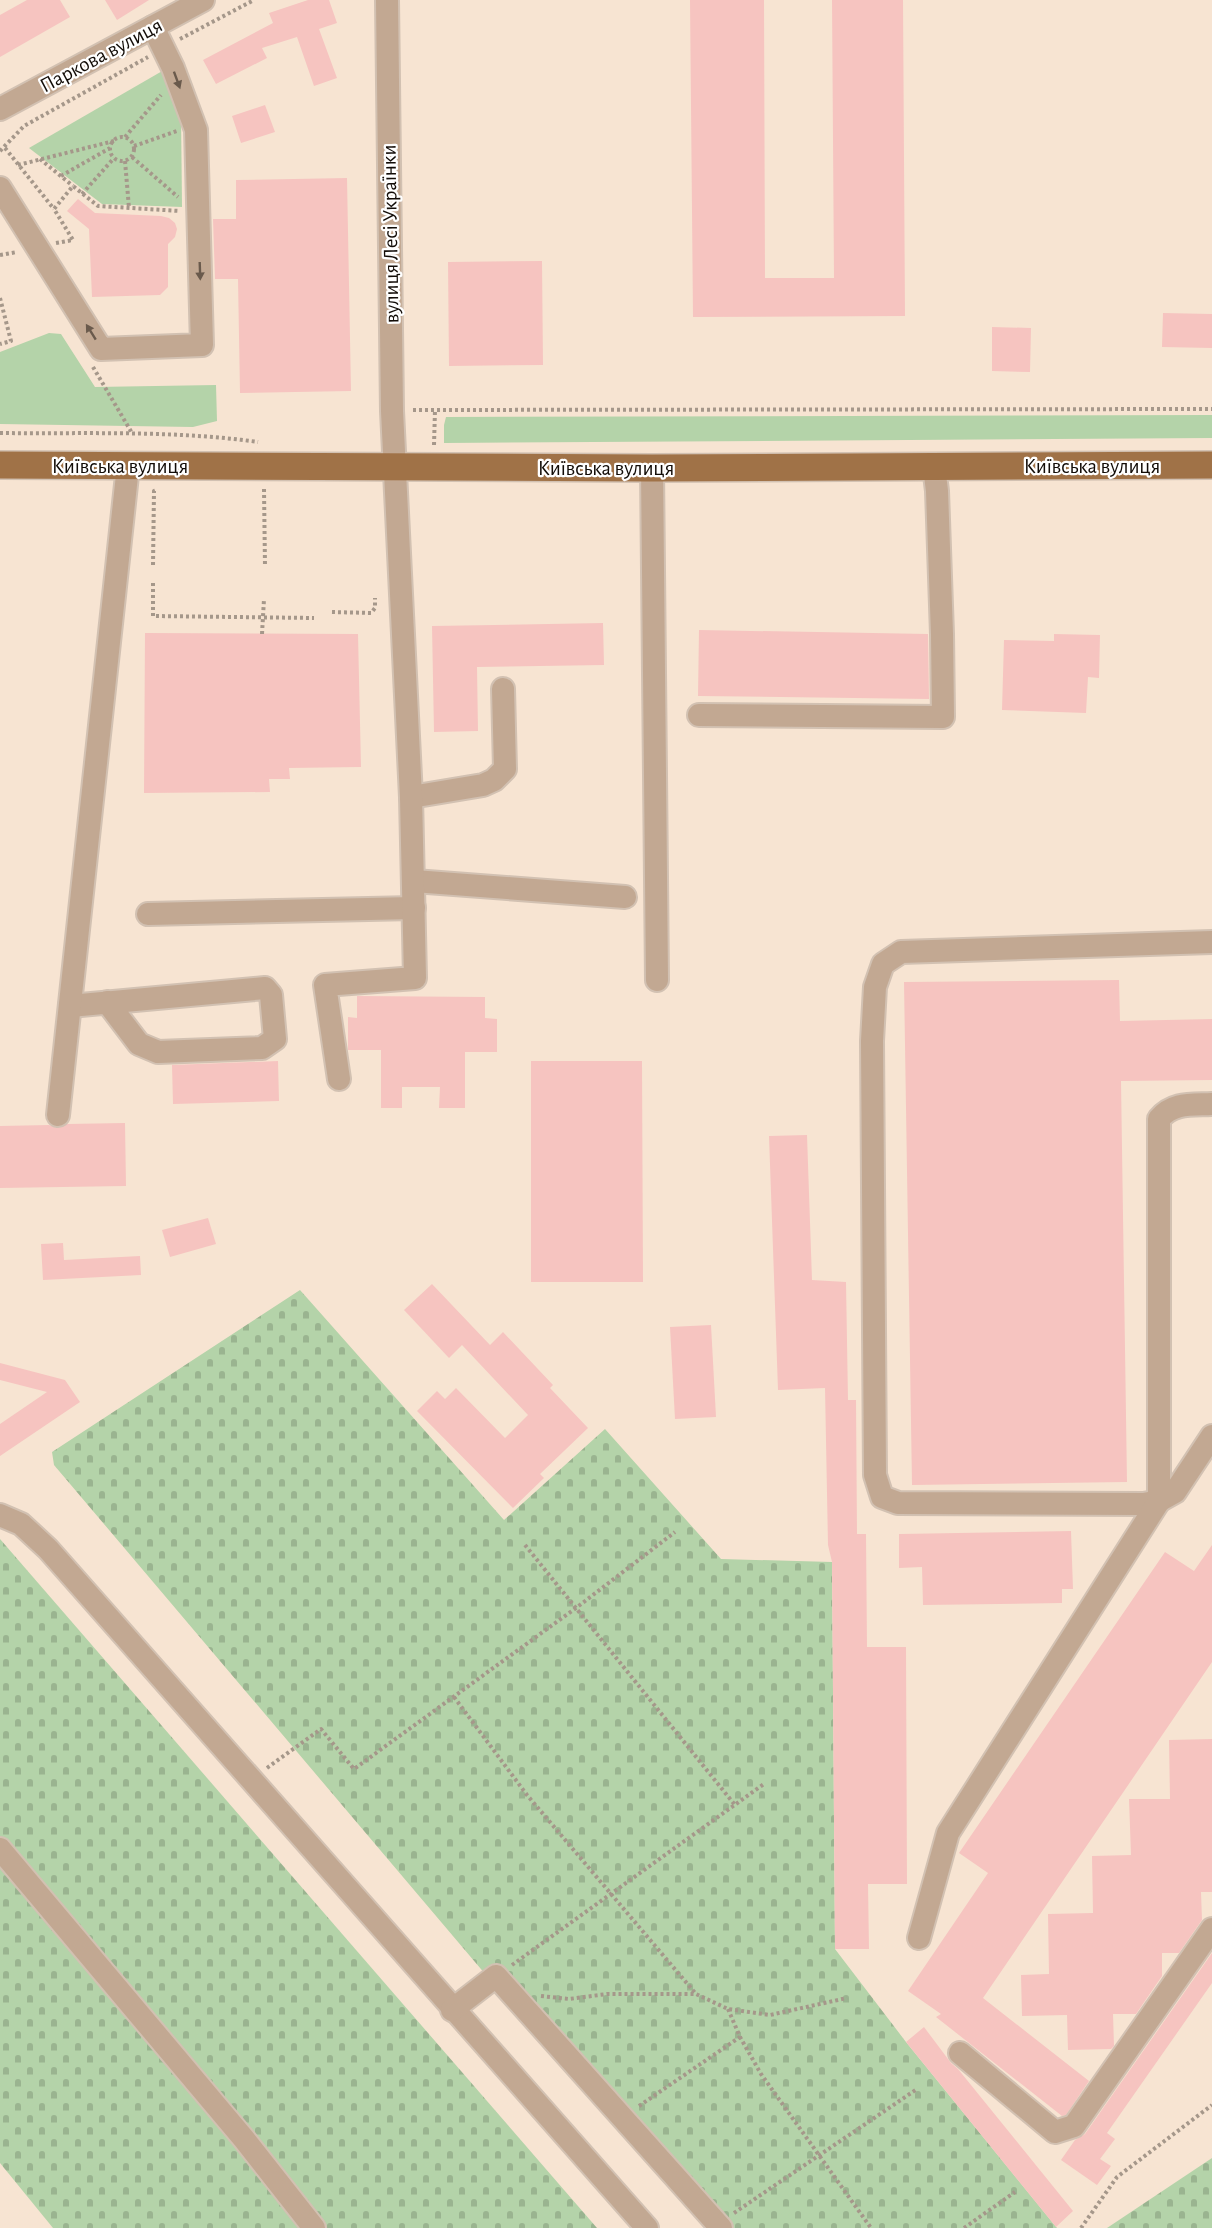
<svg xmlns="http://www.w3.org/2000/svg" width="1212" height="2228" font-family="'Alegreya Sans',sans-serif">
<defs>
<pattern id="cemetery-stones" width="16" height="16" patternUnits="userSpaceOnUse" patternTransform="scale(1.5)"><rect width="16" height="16" fill="#b4d3a9"/><path d="M2 7V4a2 2 0 0 1 4 0v3zM10 15v-3a2 2 0 0 1 4 0v3z" fill="#9ab490"/></pattern>
</defs>
<rect width="100%" height="100%" fill="#f7e4d2"/>
<!-- grass -->
<g fill="#b4d3a9">
<path d="M164 70 181 114 182 207 102 204 29 148Z"/>
<path d="M49 333 61 334 95 387 216 385 217 421 193 427 0 424V352Z"/>
<path d="M1212 415V438L444 443V425L446 417Z"/>
</g>
<!-- cemetery -->
<g fill="url(#cemetery-stones)">
<path d="M300 1290 504 1520 605 1429 721 1559 832 1562 835 1949 906 2042 1057 2228H711L497 1988 54 1465 52 1452Z"/>
<path d="M0 1539 597 2228H53L0 2163Z"/>
<path d="M1212 2158V2228H1107Z"/>
</g>
<!-- building -->
<g fill="#f6c4c0">
<path d="M27 0H60L70 17 0 57V15Z"/>
<path d="M105 0H149L117 20Z"/>
<path d="M308 0H329L337 23 319 29 337 78 314 86 297 37 262 48 267 58 216 84 203 60 273 23 269 13Z"/>
<path d="M690 0H764L765 278H834L832 0H903L905 316 693 317Z"/>
<path d="M265 105 275 132 241 143 232 116Z"/>
<path d="M347 178 351 391 240 393 238 279H215L213 219H236V180Z"/>
<path d="M78 199 95 213 161 216 169 218 175 223 177 229 175 237 168 244V287L160 295 92 297 89 229 67 211Z"/>
<path d="M542 261 543 365 449 366 448 262Z"/>
<path d="M1163 313 1212 314V348L1162 347Z"/>
<path d="M992 327 1031 328 1030 372 992 371Z"/>
<path d="M603 623 604 665 477 667 478 731 434 732 432 626Z"/>
<path d="M699 630 928 634 929 699 698 696Z"/>
<path d="M145 633 358 634 361 767 289 768 290 779H269L270 792 144 793Z"/>
<path d="M1054 634 1100 635 1099 678 1088 677 1086 713 1002 710 1004 640 1054 641Z"/>
<path d="M1119 980 1120 1021 1212 1019V1080L1121 1081 1127 1482 912 1485 904 982Z"/>
<path d="M357 996 485 997V1018L497 1019V1052H465V1108H439L440 1087H402V1108H381V1050H348V1017L357 1018Z"/>
<path d="M278 1061 279 1101 173 1104 172 1065Z"/>
<path d="M531 1061H642L643 1282H531Z"/>
<path d="M125 1123 126 1186 0 1188V1126L49 1125 57 1128 67 1124Z"/>
<path d="M807 1135 812 1280 846 1282 848 1400H856L857 1534H866L867 1647H906L907 1884H868L869 1949H835L832 1562 828 1545 825 1388 778 1390 769 1136Z"/>
<path d="M208 1218 216 1244 170 1257 162 1230Z"/>
<path d="M63 1243 64 1260 140 1256 141 1275 43 1280 41 1244Z"/>
<path d="M432 1284 490 1345 503 1332 553 1385 550 1388 588 1428 540 1474 544 1478 513 1508 417 1411 437 1391 445 1399 456 1388 505 1438 528 1415 462 1345 449 1358 404 1310Z"/>
<path d="M711 1325 716 1417 675 1419 670 1327Z"/>
<path d="M0 1363 65 1380 80 1402 0 1456V1424L47 1392 0 1380Z"/>
<path d="M1071 1531 1073 1589H1062V1603L923 1605 922 1567 899 1568V1534Z"/>
<path d="M1212 1545V1662L983 1998 1089 2081 1066 2115 1062 2116 936 2017 941 2014 908 1991 988 1873 959 1853 1165 1552 1194 1571Z"/>
<path d="M1212 1739V1892H1201L1202 1920 1179 1953H1162V1976L1136 2014H1113L1114 2046 1111 2049 1068 2050 1067 2015 1022 2016 1021 1975 1049 1974 1048 1914 1093 1913 1092 1856 1131 1855 1129 1799H1170L1169 1740Z"/>
<path d="M1212 1953V1983L1107 2133 1115 2139 1100 2159 1111 2166 1097 2185 1061 2160 1075 2140 1085 2134Z"/>
<path d="M924 2027 951 2063 958 2069 1073 2211 1056 2227 906 2042Z"/>
</g>
<g fill="none" stroke-linecap="round" stroke-linejoin="round">
<!-- minor casing -->
<g stroke="#d2c1b2" stroke-width="26">
<g id="minor">
<path d="M0 109 203 0"/>
<path d="M0 188 101 349 202 345 196 130 173 68 153 27"/>
<path d="M652 468 657 980"/>
<path d="M699 715 943 717 942 634 937 491 934 467"/>
<path d="M411 797 483 785 494 780 505 769 503 689"/>
<path d="M414 881 625 897"/>
<path d="M148 914 414 908"/>
<path d="M1212 942 901 952 883 964 875 987 872 1041 875 1475 882 1497 898 1503 1144 1504 1159 1501 1175 1492 1212 1436"/>
<path d="M70 1006 265 988 271 995 275 1039 262 1048 158 1052 139 1044 107 1002"/>
<path d="M339 1079 325 985 415 978 411 797 392 411 387 0"/>
<path d="M58 1115 128 466"/>
<path d="M0 1515 21 1524 48 1549C249 1774 446 2003 647 2228"/>
<path d="M0 1849 244 2139 314 2228"/>
<path d="M919 1938 948 1833 1159 1501V1119C1173 1102 1192 1105 1212 1104"/>
<path d="M452 2010 496 1976 721 2228"/>
<path d="M960 2053 1055 2132 1074 2126 1212 1929"/>
</g>
</g>
<!-- major casing -->
<g stroke="#d2c1b2" stroke-width="30">
<path id="major" d="M0 465 652 468 1212 465"/>
</g>
<!-- path -->
<g stroke="#a5978a" stroke-width="4" stroke-dasharray="3 3" stroke-linecap="butt">
<path d="M180 39 254 0"/>
<circle cx="122" cy="149" r="12"/>
<path d="M125 137 161 95"/>
<path d="M134 146 177 131"/>
<path d="M5 148 54 209"/>
<path d="M0 151 24 126 148 57"/>
<path d="M132 157 178 197"/>
<path d="M40 159 73 186"/>
<path d="M125 161 129 208"/>
<path d="M18 165 114 141"/>
<path d="M61 176 110 148"/>
<path d="M82 194 114 158"/>
<path d="M56 243 73 240 54 209 73 186 98 206 180 211"/>
<path d="M0 255 17 252"/>
<path d="M0 298 11 341 0 344"/>
<path d="M93 367 132 433"/>
<path d="M413 410 1212 409"/>
<path d="M0 433C86 434 173 430 258 442"/>
<path d="M434 445 435 410"/>
<path d="M264 489 265 566"/>
<path d="M153 565 154 491 157 490"/>
<path d="M153 583V616L314 618"/>
<path d="M332 612 371 613 375 608V598"/>
<path d="M262 634 264 599"/>
<path d="M525 1545 735 1805"/>
<path d="M454 1697 527 1795 696 1994"/>
<path d="M267 1768 321 1729 354 1769 576 1608 675 1532"/>
<path d="M512 1965 764 1784"/>
<path d="M541 1996 569 1999 607 1994H696L728 2009 770 2015 847 1998"/>
<path d="M728 2009 740 2037 761 2074 871 2228"/>
<path d="M639 2106 740 2037"/>
<path d="M734 2213 917 2089"/>
<path d="M964 2228 1015 2192"/>
<path d="M1081 2228 1117 2177 1212 2105"/>
</g>
<!-- minor -->
<use href="#minor" stroke="#c2a892" stroke-width="22"/>
<!-- major -->
<use href="#major" stroke="#a07247" stroke-width="27"/>
</g>
<!-- one-way arrows -->
<defs><path id="oneway-solid" d="M-6-.8H1V-3.2L6.5 0L1 3.2V.8H-6Z" transform="scale(1.5)"/></defs>
<g fill="#6a5a4c">
<use href="#oneway-solid" transform="translate(177 80) rotate(70)"/>
<use href="#oneway-solid" transform="translate(200 271) rotate(88)"/>
<use href="#oneway-solid" transform="translate(91 332) rotate(-122)"/>
</g>
<g text-anchor="middle" stroke-width="4.5" stroke-linejoin="round" paint-order="stroke">
<!-- street labels -->
<g font-size="21" fill="#120c07" stroke="#fff">
<text transform="translate(101 55) rotate(-28)" y="7">Паркова вулиця</text>
<text transform="translate(390 234) rotate(-91)" y="7">вулиця Лесі Українки</text>
<text x="120" y="473">Київська вулиця</text>
<text x="1092" y="473">Київська вулиця</text>
<text x="606" y="475">Київська вулиця</text>
</g>
</g>
</svg>
